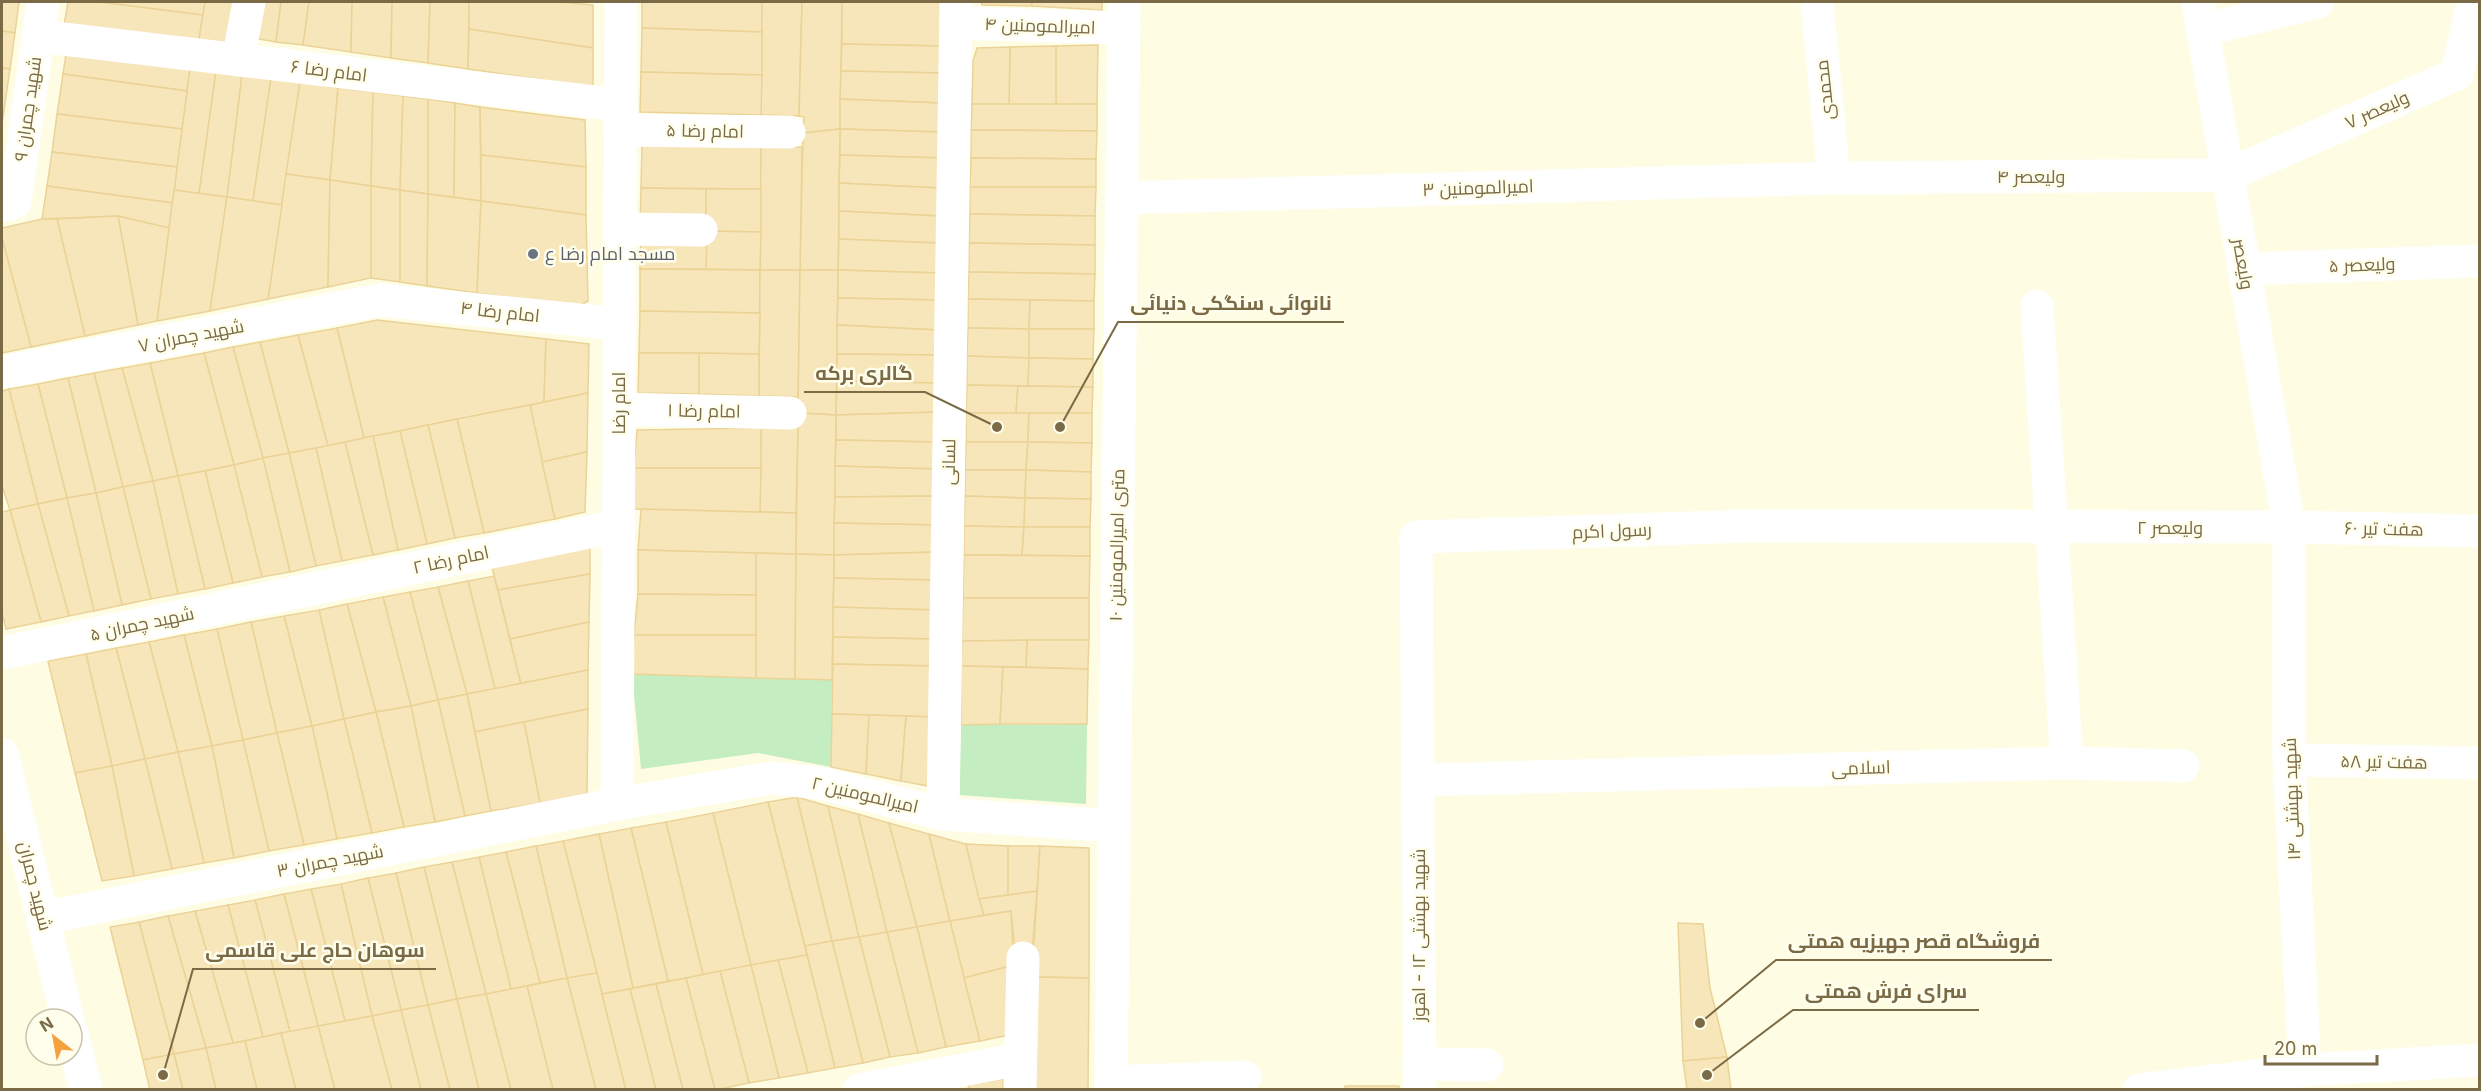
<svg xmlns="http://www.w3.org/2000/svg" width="2481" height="1091" font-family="Inter,Cairo,sans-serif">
<rect width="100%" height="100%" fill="#fefde4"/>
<!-- grass -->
<g fill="#c4eec1">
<path d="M632 674 832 680 831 767 758 753 641 769Z"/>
<path d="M1087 724 1086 804 959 795 961 725Z"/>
</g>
<!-- building -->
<g fill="#f7e6b9" stroke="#ebd397" stroke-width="1.5">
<path d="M2 2H19L15 33 2 31Z"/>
<path d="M68 2H101L203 15 198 45 63 31Z"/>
<path d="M101 2H205L203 15Z"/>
<path d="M205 2H245L236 49 198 45Z"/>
<path d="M253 2H281L276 42 246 37Z"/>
<path d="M281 2H309L303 45 276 42Z"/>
<path d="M309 2H352L351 52 303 45Z"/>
<path d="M352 2H392L391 58 351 52Z"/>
<path d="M392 2H430L428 63 391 58Z"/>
<path d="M430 2H469L468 69 428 63Z"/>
<path d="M469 2H561L593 5V48L469 29Z"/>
<path d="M642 2H762V32L642 28Z"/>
<path d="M762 2H802L799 116 761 115Z"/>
<path d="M802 2H842L840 129 803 133 804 117 799 116Z"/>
<path d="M842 2H942V46L842 44Z"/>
<path d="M981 2H1032V6L982 5Z"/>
<path d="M1032 2H1102V10L1032 6Z"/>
<path d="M642 28 762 32V75L641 72Z"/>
<path d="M469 29 593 48V87L468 69Z"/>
<path d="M2 31 15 33 10 69 2 68Z"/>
<path d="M842 44 942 46V73L841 71Z"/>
<path d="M1098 45 1097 104 1056 105V46Z"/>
<path d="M1056 46V105H1009L1010 47Z"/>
<path d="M67 47 190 68 187 91 63 74Z"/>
<path d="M1010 47 1009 105 972 104 973 61 977 48Z"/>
<path d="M2 68 10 69 2 124Z"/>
<path d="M190 68 216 71 199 194 174 190Z"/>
<path d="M216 71 242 75 227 197 199 194Z"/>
<path d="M841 71 942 73V103L840 99Z"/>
<path d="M641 72 762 75 761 115 640 112Z"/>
<path d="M63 74 187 91 182 129 57 114Z"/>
<path d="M242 75 271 78 253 201 227 197Z"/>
<path d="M271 78 300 82 282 205 253 201Z"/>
<path d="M300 82 338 88 330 180 286 174Z"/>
<path d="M338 88 373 92 371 186 330 180Z"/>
<path d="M373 92 403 96 400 190 371 186Z"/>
<path d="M403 96 428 99V194L400 190Z"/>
<path d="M428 99 455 103 454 197 428 194Z"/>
<path d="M840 99 942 103 941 132 840 129Z"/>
<path d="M455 103 480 107 481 201 454 197Z"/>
<path d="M972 104H1097V131L971 130Z"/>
<path d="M480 107 585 120 586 167 481 155Z"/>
<path d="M57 114 182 129 177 167 52 152Z"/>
<path d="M840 129 941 132V158L840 155Z"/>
<path d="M840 129 838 270H800L803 133Z"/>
<path d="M971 130 1097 131 1096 159 971 158Z"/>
<path d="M642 144 761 147V189L641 188Z"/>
<path d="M761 147H802L800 270H760Z"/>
<path d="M52 152 177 167 173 203 47 186Z"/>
<path d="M481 155 586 167V215L481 201Z"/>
<path d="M840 155 941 158 940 188 839 183Z"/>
<path d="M971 158 1096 159V187H970Z"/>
<path d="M286 174 330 180 328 287 268 299Z"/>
<path d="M330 180 371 186V278L328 287Z"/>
<path d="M839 183 940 188V216L839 211Z"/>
<path d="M47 186 173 203 169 228 118 216 42 219Z"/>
<path d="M371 186 400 190V282L371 278Z"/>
<path d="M970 187H1096L1095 216 970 214Z"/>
<path d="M641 188 706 189V224L640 225Z"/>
<path d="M706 189H761V232L706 231Z"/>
<path d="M174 190 227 197 210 311 157 321Z"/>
<path d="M400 190 428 194 427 286 400 282Z"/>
<path d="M428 194 481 201 477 293 427 286Z"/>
<path d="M227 197 282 205 268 299 210 311Z"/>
<path d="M481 201 586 215 588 301 578 307 477 293Z"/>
<path d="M839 211 940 216 939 243 839 239Z"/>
<path d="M970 214 1095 216V245L969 243Z"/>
<path d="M118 216 169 228 157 321 138 325Z"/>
<path d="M118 216 138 325 85 336 57 219Z"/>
<path d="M42 219H57L85 336 31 347 2 238V228Z"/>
<path d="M706 231 761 232 760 270 706 269Z"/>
<path d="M641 235 707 236 706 269H640Z"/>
<path d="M2 238 31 347 2 353Z"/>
<path d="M839 239 939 243V273L838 270Z"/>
<path d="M969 243 1095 245V274L969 272Z"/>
<path d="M640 269 760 270V313L640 311Z"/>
<path d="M760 270H800L798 397 759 396Z"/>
<path d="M800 270H838L836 415 798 413Z"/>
<path d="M838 270 939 273V300L838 298Z"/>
<path d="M969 272 1095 274 1094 301 968 299Z"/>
<path d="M838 298 939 300 938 330 837 325Z"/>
<path d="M968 299 1030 300 1029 329 968 328Z"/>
<path d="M1030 300 1094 301V329H1029Z"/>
<path d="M640 311 760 313 759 354 639 353Z"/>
<path d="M377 320 546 339 544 402 364 438 337 328Z"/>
<path d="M837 325 938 330 939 355 837 354Z"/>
<path d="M337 328 364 438 328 446 298 335Z"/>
<path d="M968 328 1029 329V358L967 356Z"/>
<path d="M1029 329H1094L1093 359 1029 358Z"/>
<path d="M298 335 328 446 289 453 260 342Z"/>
<path d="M546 339 589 344 588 393 544 402Z"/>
<path d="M260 342 289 453 263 458 233 347Z"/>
<path d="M233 347 263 458 234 465 204 353Z"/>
<path d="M204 353 234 465 178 476 150 363Z"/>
<path d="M639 353H699V394L638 393Z"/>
<path d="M699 353 759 354V396L699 394Z"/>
<path d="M837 354 939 355 938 383 837 381Z"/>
<path d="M967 356 1029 358 1028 386 967 385Z"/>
<path d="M1029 358 1093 359V387L1028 386Z"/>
<path d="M150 363 178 476 153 481 122 368Z"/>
<path d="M122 368 153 481 123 487 94 373Z"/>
<path d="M94 373 123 487 96 493 68 378Z"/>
<path d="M68 378 96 493 67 498 38 384Z"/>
<path d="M837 381 938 383V412L836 415Z"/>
<path d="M38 384 67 498 38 504 9 389Z"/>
<path d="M967 385 1018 386 1016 413H966Z"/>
<path d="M1018 386 1093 387 1092 413H1016Z"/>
<path d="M9 389 38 504 10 510 2 486V391Z"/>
<path d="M588 393 587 452 542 462 530 405Z"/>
<path d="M530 405 555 519 484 533 457 419Z"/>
<path d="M938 412 937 442 836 440V415Z"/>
<path d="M798 413 836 415 834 555 796 554Z"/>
<path d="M966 413H1029L1028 442H966Z"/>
<path d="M1029 413H1092V443L1028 442Z"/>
<path d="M457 419 484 533 455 538 428 425Z"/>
<path d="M428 425 455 538 427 544 400 431Z"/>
<path d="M798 427 796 513 760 512 761 428Z"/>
<path d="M761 428V468H634L637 430Z"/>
<path d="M400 431 427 544 398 550 373 436Z"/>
<path d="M373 436 398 550 373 555 345 442Z"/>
<path d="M836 440 937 442V469L835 466Z"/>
<path d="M345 442 373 555 342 561 316 448Z"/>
<path d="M966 442H1028L1026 470H965Z"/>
<path d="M1028 442 1092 443 1091 472 1026 470Z"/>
<path d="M316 448 342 561 316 566 289 453Z"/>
<path d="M587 452 585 512 555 519 542 462Z"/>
<path d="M289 453 316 566 290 572 263 458Z"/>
<path d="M263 458 290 572 262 577 234 465Z"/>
<path d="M234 465 262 577 233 583 205 471Z"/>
<path d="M835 466 937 469V496L835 497Z"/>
<path d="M634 468H761L760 512 630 509Z"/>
<path d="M965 470H1026L1025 498 965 496Z"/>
<path d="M1026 470 1091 472V499L1025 498Z"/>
<path d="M205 471 233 583 205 589 178 476Z"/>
<path d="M178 476 205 589 178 594 153 481Z"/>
<path d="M153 481 178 594 151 599 123 487Z"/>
<path d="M123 487 151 599 122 605 96 493Z"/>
<path d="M96 493 122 605 94 611 67 498Z"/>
<path d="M937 496V525L834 523 835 497Z"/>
<path d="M965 496 1025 498 1024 527 964 526Z"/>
<path d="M67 498 94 611 69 616 38 504Z"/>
<path d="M1025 498 1091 499 1090 527H1024Z"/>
<path d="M38 504 69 616 41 622 10 510Z"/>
<path d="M641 509 796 513V554L638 550Z"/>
<path d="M10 510 41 622 6 629 2 613V512Z"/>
<path d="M834 523 937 525 936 552 834 555Z"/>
<path d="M964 526 1024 527 1022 555H964Z"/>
<path d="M1024 527H1090V556L1022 555Z"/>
<path d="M590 541V574L498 590 490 560Z"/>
<path d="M638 550 756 553V595L638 594Z"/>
<path d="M936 552 935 580 834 578V555Z"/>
<path d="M756 553 796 554 795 679 756 678Z"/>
<path d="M796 554 834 555 832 680 795 679Z"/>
<path d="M964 555 1090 556 1089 598H963Z"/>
<path d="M590 574 589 622 510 639 498 590Z"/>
<path d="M494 576 521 684 495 689 468 581Z"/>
<path d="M834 578 935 580V610L833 607Z"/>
<path d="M468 581 495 689 467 694 438 587Z"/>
<path d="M438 587 467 694 438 700 410 592Z"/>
<path d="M410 592 438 700 411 706 383 597Z"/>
<path d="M638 594 756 595V635H634Z"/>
<path d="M383 597 411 706 376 712 347 604Z"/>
<path d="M963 598H1089V640L962 641Z"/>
<path d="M347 604 376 712 344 719 319 610Z"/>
<path d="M833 607 935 610V639L833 637Z"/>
<path d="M319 610 344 719 312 726 284 616Z"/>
<path d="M284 616 312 726 277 733 251 622Z"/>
<path d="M251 622 277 733 243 740 217 629Z"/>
<path d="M589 622 588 670 521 684 510 639Z"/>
<path d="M217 629 243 740 212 746 184 635Z"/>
<path d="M184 635 212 746 178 752 149 642Z"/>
<path d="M634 635H756V678L632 674Z"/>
<path d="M833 637 935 639V666L833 664Z"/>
<path d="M1027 640H1089L1088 669 1026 667Z"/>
<path d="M1027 640 1026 667 961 666 962 641Z"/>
<path d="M149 642 178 752 145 759 116 648Z"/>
<path d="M116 648 145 759 112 766 86 654Z"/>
<path d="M86 654 112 766 75 773 48 661Z"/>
<path d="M833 664 935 666 934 717 832 714Z"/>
<path d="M961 666 1003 667 1000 724 961 725Z"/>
<path d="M1003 667 1088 669 1087 724H1000Z"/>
<path d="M588 670V709L475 732 467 694Z"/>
<path d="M467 694 491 811 465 816 438 700Z"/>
<path d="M438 700 465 816 435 822 411 706Z"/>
<path d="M411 706 435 822 404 827 376 712Z"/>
<path d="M588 709 587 794 540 803 524 722Z"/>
<path d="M376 712 404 827 372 833 344 719Z"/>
<path d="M832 714 869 715 866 774 831 767Z"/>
<path d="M869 715 906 716 901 781 866 774Z"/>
<path d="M906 716 934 717 933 787 901 781Z"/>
<path d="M344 719 372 833 337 839 312 726Z"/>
<path d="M524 722 540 803 491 811 475 732Z"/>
<path d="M312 726 337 839 304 845 277 733Z"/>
<path d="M277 733 304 845 269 851 243 740Z"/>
<path d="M243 740 269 851 234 858 212 746Z"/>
<path d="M212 746 234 858 204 863 178 752Z"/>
<path d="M178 752 204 863 172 869 145 759Z"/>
<path d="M145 759 172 869 134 876 112 766Z"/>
<path d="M112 766 134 876 102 881 75 773Z"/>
<path d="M797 797 832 941 805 946 768 802Z"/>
<path d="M797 797 828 806 859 937 832 941Z"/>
<path d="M768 802 807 955 751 965 713 813Z"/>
<path d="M828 806 858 814 887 932 859 937Z"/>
<path d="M713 813 751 965 703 975 666 822Z"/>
<path d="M858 814 889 823 917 927 887 932Z"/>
<path d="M666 822 703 975 668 981 631 828Z"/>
<path d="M889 823 929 834 950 921 917 927Z"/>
<path d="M631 828 668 981 633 988 599 834Z"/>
<path d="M599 834 633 988 602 994 563 841Z"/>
<path d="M929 834 966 844 984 915 950 921Z"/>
<path d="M563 841 597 973 567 978 536 846Z"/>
<path d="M966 844 1008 846V895L979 899Z"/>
<path d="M536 846 567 978 540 983 506 852Z"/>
<path d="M1008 846H1040L1037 891 1008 895Z"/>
<path d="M1040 846 1089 848V978L1032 977Z"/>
<path d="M506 852 540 983 511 989 479 857Z"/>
<path d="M479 857 511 989 486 994 452 862Z"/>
<path d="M452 862 486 994 457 999 424 867Z"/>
<path d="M424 867 457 999 428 1005 396 873Z"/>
<path d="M396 873 428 1005 401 1010 368 878Z"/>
<path d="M368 878 401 1010 372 1016 341 884Z"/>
<path d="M341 884 372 1016 345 1021 311 889Z"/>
<path d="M311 889 345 1021 318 1026 284 894Z"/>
<path d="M1037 891 1032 951 1015 950 1011 911 984 915 979 899Z"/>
<path d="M284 894 318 1026 290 1032 255 900Z"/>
<path d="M255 900 290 1032 263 1037 228 905Z"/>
<path d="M228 905 263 1037 233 1043 195 911Z"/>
<path d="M195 911 233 1043 206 1048 168 916Z"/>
<path d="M1011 911 1014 965 964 978 950 921Z"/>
<path d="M168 916 206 1048 174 1054 139 922Z"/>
<path d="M950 921 980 1041 946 1047 917 927Z"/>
<path d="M139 922 174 1054 143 1060 110 927Z"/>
<path d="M1678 923 1703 924 1710 988 1727 1057 1683 1061Z"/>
<path d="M917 927 946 1047 918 1053 887 932Z"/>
<path d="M887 932 918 1053 890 1057 859 937Z"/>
<path d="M859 937 890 1057 863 1063 832 941Z"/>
<path d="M832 941 863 1063 835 1068 805 946Z"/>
<path d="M807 955 835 1068 808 1073 778 960Z"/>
<path d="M778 960 808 1073 779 1078 751 965Z"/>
<path d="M751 965 779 1078 749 1083 720 971Z"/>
<path d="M1014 965 1010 1035 980 1041 964 978Z"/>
<path d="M720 971 749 1083 715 1090 686 978Z"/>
<path d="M597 973 602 994 626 1090H596L567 978Z"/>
<path d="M1032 977 1089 978 1088 1090H1032Z"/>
<path d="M567 978 596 1090H553L527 986Z"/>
<path d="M686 978 715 1090H683L656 984Z"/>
<path d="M656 984 683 1090H656L630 989Z"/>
<path d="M527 986 553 1090H511L486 994Z"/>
<path d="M630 989 656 1090H626L602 994Z"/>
<path d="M486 994 511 1090H479L457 999Z"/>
<path d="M457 999 479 1090H450L428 1005Z"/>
<path d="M428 1005 450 1090H421L401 1010Z"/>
<path d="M401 1010 421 1090H392L372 1016Z"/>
<path d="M372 1016 392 1090H335L318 1026Z"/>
<path d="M318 1026 335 1090H296L281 1033Z"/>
<path d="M281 1033 296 1090H257L245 1041Z"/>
<path d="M245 1041 257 1090H216L206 1048Z"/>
<path d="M206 1048 216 1090H183L174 1054Z"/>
<path d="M174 1054 183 1090H150L143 1060Z"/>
<path d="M1727 1057 1731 1090H1687L1683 1061Z"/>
<path d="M1003 1079V1090H969L968 1085Z"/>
<rect x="1345" y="1086" width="54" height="4"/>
</g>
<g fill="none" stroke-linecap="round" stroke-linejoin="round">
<!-- minor -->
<g stroke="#fff" stroke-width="33">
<path d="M1817 2 1834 178"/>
<path d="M2198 2 2289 527V760L2305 1070"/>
<path d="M956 23 1124 28"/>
<path d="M2203 30 2318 2"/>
<path d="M38 36 620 105"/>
<path d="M238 60 249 2"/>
<path d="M620 130 789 132"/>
<path d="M1121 198 1834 178 2228 175 2457 74 2473 2"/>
<path d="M2 206 15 202 43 2"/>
<path d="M620 229 701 230"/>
<path d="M2244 269 2480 261"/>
<path d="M2 372 380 300 619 324"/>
<path d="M619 409 790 413"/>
<path d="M2 653 618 526"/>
<path d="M2 754 68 1019"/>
<path d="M2289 760 2480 763"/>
<path d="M2067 763 2183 766"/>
<path d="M1419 780 2067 763 2037 306"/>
<path d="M617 804 621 2"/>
<path d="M943 814 956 2"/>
<path d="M43 918 617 804 772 778 820 783 943 814 1114 826"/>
<path d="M72 1034 86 1090"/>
<path d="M1419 1064 1487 1065"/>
<path d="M1111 1082 1245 1077"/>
<path d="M859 1090 1020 1059"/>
<path d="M1020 1090 1023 958"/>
<path d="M1111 1090 1124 2"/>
<path d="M1420 1090 1416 537 1749 526 2289 527 2480 531"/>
<path d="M2139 1090 2305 1070 2480 1060"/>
</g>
</g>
<!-- markers -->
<circle fill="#6b7280" stroke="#fffeec" stroke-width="2" cx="533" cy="254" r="6"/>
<g text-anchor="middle" stroke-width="5" stroke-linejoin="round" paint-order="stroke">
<!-- street labels -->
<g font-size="18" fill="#7a6a46" stroke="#fffeec">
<text transform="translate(1040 26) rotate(2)" y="6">امیرالمومنین ۴</text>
<text transform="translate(329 71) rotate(7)" y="6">امام رضا ۶</text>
<text transform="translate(1825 90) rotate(-96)" y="6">محمدی</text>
<text transform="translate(28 109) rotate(-82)" y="6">شهید چمران ۹</text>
<text transform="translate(2377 110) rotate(-24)" y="6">ولیعصر ۷</text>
<text transform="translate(705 131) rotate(1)" y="6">امام رضا ۵</text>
<text x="2031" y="183">ولیعصر ۴</text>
<text transform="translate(1478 188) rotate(-2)" y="6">امیرالمومنین ۳</text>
<text transform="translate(2243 264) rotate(80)" y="6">ولیعصر</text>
<text transform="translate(2362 265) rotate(-2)" y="6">ولیعصر ۵</text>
<text transform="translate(500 312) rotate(6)" y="6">امام رضا ۴</text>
<text transform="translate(191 336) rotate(-11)" y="6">شهید چمران ۷</text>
<text transform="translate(619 403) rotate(-90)" y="6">امام رضا</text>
<text transform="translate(704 411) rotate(1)" y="6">امام رضا ۱</text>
<text transform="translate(949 462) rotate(-89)" y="6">لسانی</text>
<text x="2170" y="534">ولیعصر ۲</text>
<text transform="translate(2384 529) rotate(1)" y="6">هفت تیر ۶۰</text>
<text transform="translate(1612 531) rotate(-2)" y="6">رسول اکرم</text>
<text transform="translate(1117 545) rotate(-89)" y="6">۱۰ متری امیرالمومنین</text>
<text transform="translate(451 560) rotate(-12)" y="6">امام رضا ۲</text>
<text transform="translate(142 624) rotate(-12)" y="6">شهید چمران ۵</text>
<text transform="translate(2384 762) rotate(1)" y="6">هفت تیر ۵۸</text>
<text transform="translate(1861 768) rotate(-2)" y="6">اسلامی</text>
<text transform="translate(865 795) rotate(13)" y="6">امیرالمومنین ۲</text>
<text transform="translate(2292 799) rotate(-92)" y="6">شهید بهشتی ۱۴</text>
<text transform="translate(330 861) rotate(-11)" y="6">شهید چمران ۳</text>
<text transform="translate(35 886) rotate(76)" y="6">شهید چمران</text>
<text transform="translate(1419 935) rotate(-90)" y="6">شهید بهشتی ۱۲ - اهوز</text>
</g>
<!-- worship labels -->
<g font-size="18" fill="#5b616d" stroke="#fffeec" text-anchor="start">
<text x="545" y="260">مسجد امام رضا ع</text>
</g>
</g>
<!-- callouts -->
<path fill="none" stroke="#7a6a46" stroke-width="2" d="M1060 427L1118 322H1344M997 427L925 392H804M1700 1023L1776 960H2052M163 1075L193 969H436M1707 1075L1793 1010H1979"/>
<g fill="#7a6a46" stroke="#fffeec" stroke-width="2">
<circle cx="1060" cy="427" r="6"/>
<circle cx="997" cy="427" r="6"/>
<circle cx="1700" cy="1023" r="6"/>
<circle cx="163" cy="1075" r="6"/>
<circle cx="1707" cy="1075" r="6"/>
</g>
<g font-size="20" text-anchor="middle" font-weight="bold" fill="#7a6a46" stroke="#fffeec" stroke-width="5" stroke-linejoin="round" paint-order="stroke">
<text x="1231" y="310">نانوائی سنگکی دنیائی</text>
<text x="864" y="380">گالری برکه</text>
<text x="1914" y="948">فروشگاه قصر جهیزیه همتی</text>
<text x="315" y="957">سوهان حاج علی قاسمی</text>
<text x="1886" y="998">سرای فرش همتی</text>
</g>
<!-- border -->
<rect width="2481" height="1091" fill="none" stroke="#7a6a46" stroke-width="6"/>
<!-- north arrow -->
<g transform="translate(54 1037) rotate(329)"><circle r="28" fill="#fffeec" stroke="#cac3aa" stroke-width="1.5"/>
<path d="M0-4.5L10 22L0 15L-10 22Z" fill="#f5a13d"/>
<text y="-9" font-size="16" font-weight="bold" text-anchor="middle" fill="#7a6a46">N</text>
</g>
<!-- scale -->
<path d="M2265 1055v9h112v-9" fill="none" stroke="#7a6a46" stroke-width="3"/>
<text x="2274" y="1055" font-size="18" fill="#7a6a46" stroke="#fffeec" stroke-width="4.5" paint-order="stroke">20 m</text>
</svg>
